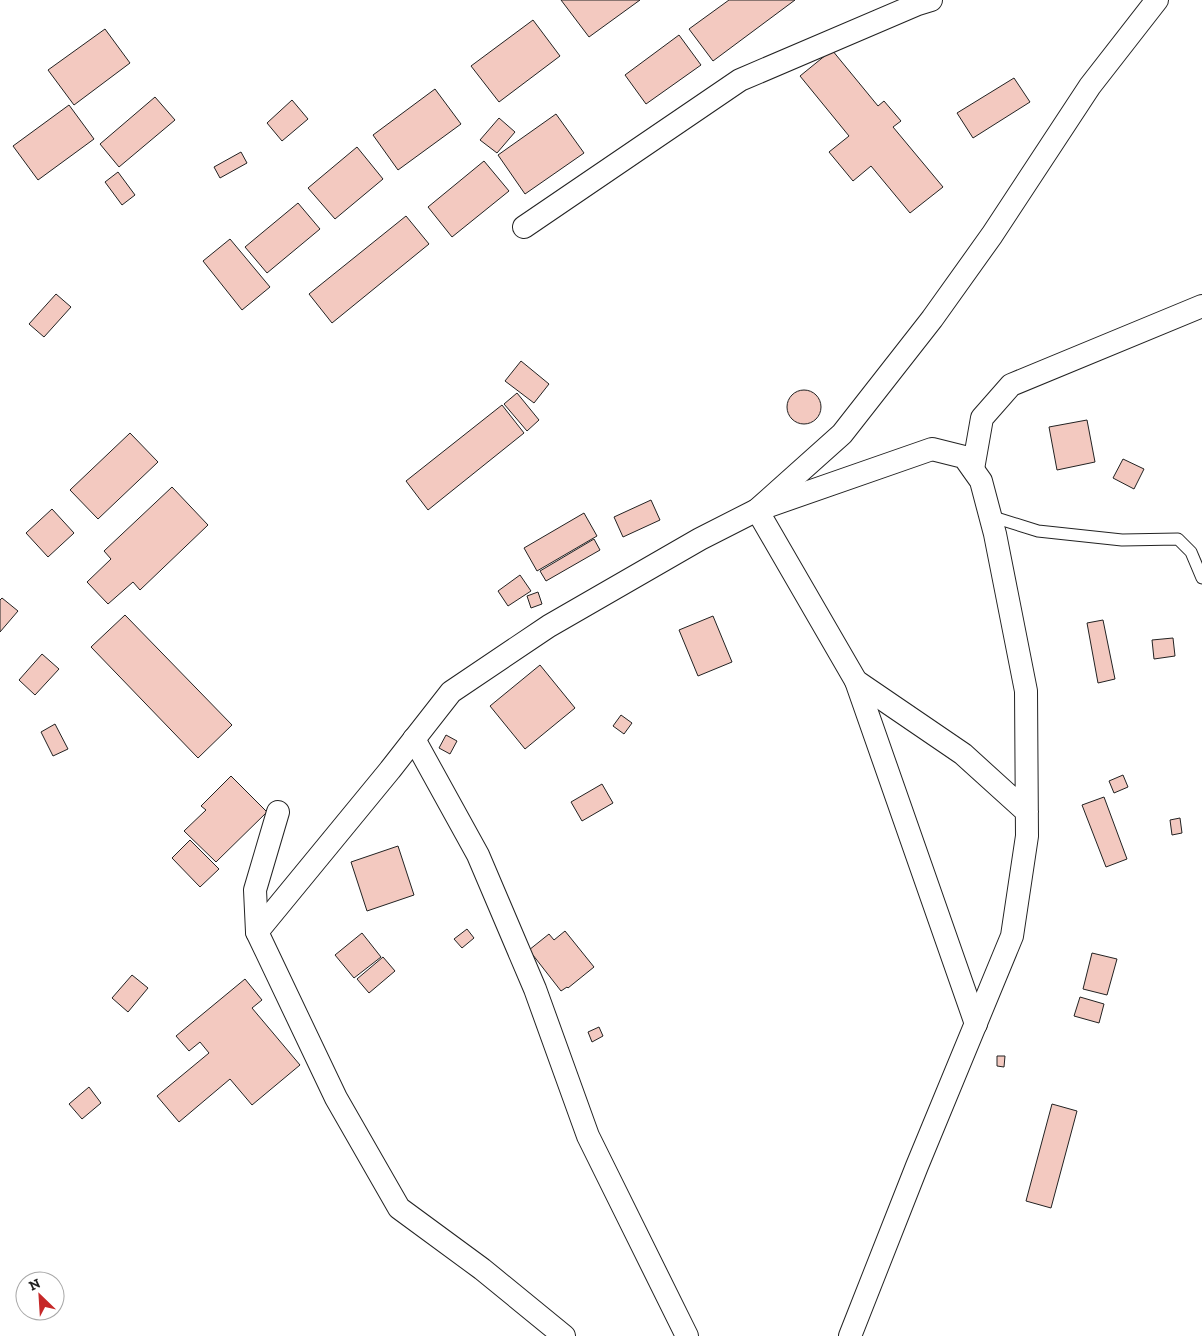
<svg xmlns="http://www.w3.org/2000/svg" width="1202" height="1336" font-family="'Zilla Slab',serif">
<rect width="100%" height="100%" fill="#fff"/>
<!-- building -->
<g fill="#f3c9c0" stroke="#222">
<path d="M561 0H640L589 37Z"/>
<path d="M729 0H795L713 61 689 29Z"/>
<path d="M533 20 560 56 499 102 471 66Z"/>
<path d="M105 29 130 63 74 105 48 70Z"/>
<path d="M679 35 701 65 646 104 625 75Z"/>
<path d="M832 50 878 106 884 101 901 121 893 127 943 187 910 213 871 166 853 181 829 152 849 136 800 76Z"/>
<path d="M1014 78 1030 102 973 138 957 113Z"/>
<path d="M435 89 461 124 398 170 373 135Z"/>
<path d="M155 97 175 120 119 167 100 144Z"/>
<path d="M292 100 308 119 282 141 267 123Z"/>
<path d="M69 105 94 139 38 180 13 146Z"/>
<path d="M556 114 584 153 525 194 498 155Z"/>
<path d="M499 118 515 132 497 153 480 140Z"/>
<path d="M357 147 383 179 335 219 308 188Z"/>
<path d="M241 152 247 163 220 178 214 167Z"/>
<path d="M484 161 509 191 452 237 428 207Z"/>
<path d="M118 172 135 195 122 205 105 182Z"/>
<path d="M298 203 320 229 267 273 245 247Z"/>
<path d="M406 216 429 244 332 323 309 294Z"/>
<path d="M230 239 270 287 242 310 203 261Z"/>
<path d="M56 294 71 307 44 337 29 324Z"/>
<path d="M521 361 549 384 534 403 505 381Z"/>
<circle cx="804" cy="407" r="17"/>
<path d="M517 393 539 420 527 431 504 404Z"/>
<path d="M502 405 524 433 428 510 406 481Z"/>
<path d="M1087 420 1095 462 1057 470 1049 427Z"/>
<path d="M130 433 158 462 98 519 70 490Z"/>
<path d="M1123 459 1144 469 1134 489 1113 478Z"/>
<path d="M172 487 208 525 140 590 133 582 108 604 87 582 111 559 104 551Z"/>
<path d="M651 500 660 520 623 537 614 517Z"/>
<path d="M52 509 74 533 48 557 26 533Z"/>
<path d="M584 513 597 536 537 571 524 548Z"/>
<path d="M594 539 600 550 546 581 540 571Z"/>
<path d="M520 575 531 591 508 606 498 591Z"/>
<path d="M538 592 542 604 531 608 527 596Z"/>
<path d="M2 598 18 611 0 632V600Z"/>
<path d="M125 615 232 725 198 758 91 647Z"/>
<path d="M713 616 732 662 698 676 679 630Z"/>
<path d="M1103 620 1115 679 1098 683 1087 623Z"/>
<path d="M1173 638 1175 656 1154 659 1152 640Z"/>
<path d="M42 654 59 669 35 695 19 680Z"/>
<path d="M540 665 575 708 525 749 490 706Z"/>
<path d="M621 715 632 723 624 734 613 726Z"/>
<path d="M55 724 68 749 53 756 41 732Z"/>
<path d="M446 735 457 741 450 754 439 748Z"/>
<path d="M1123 775 1128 787 1114 793 1109 781Z"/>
<path d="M231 776 267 812 216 862 184 831 206 810 201 806Z"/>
<path d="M602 784 613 803 582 821 571 802Z"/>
<path d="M1104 797 1127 859 1106 867 1082 805Z"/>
<path d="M1180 818 1182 833 1172 835 1170 820Z"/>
<path d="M190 840 219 869 200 887 172 858Z"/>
<path d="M398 846 414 895 367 911 351 862Z"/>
<path d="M467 929 474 938 462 948 454 939Z"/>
<path d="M565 931 594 967 568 988 567 987 561 991 529 950 549 934 554 940Z"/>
<path d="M362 933 381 957 354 978 335 955Z"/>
<path d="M1092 953 1117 959 1107 995 1083 989Z"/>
<path d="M383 957 395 971 369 993 357 979Z"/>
<path d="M132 975 148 988 128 1012 112 998Z"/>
<path d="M245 979 262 1000 252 1008 300 1065 252 1105 230 1079 179 1122 157 1096 209 1053 200 1042 189 1051 176 1036Z"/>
<path d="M1080 997 1104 1004 1099 1023 1074 1016Z"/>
<path d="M599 1027 603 1036 592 1042 588 1032Z"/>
<path d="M997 1056H1005L1004 1067 997 1066Z"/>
<path d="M89 1087 101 1103 82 1119 69 1104Z"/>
<path d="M1052 1104 1077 1111 1051 1208 1026 1201Z"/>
</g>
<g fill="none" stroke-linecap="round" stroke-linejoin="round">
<!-- service casing -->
<g stroke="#222" stroke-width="13">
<path id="service" d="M990 516 1038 531 1122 540 1178 539 1191 552 1202 578"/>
</g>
<!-- minor casing -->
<g stroke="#222" stroke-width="24">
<g id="minor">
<path d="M524 227 740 80 918 4 931 0"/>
<path d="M973 469 982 418 1011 385 1202 306"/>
<path d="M856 681 976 1024"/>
<path d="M414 739 478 855 535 989 588 1136 687 1336"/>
<path d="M278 812 255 890 257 932 336 1098 399 1208 482 1269 564 1336"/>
<path d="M257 932 390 770 451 692 549 626 700 539 757 510 842 434 932 319 992 235 1090 86 1157 0"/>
<path d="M850 1336 917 1166 1012 936 1027 836 1026 691 995 534 981 481 964 457 932 449 757 510 856 681 963 754 1027 812"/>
</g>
</g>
<!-- service -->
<use href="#service" stroke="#fff" stroke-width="11"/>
<!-- minor -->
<use href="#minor" stroke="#fff" stroke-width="22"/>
</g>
<!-- north arrow -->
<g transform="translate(40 1296) rotate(335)"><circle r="24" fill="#ffffff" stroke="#a7a7a7"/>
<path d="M0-4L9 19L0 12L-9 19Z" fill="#c62828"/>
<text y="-8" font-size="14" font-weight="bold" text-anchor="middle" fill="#222222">N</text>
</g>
</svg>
